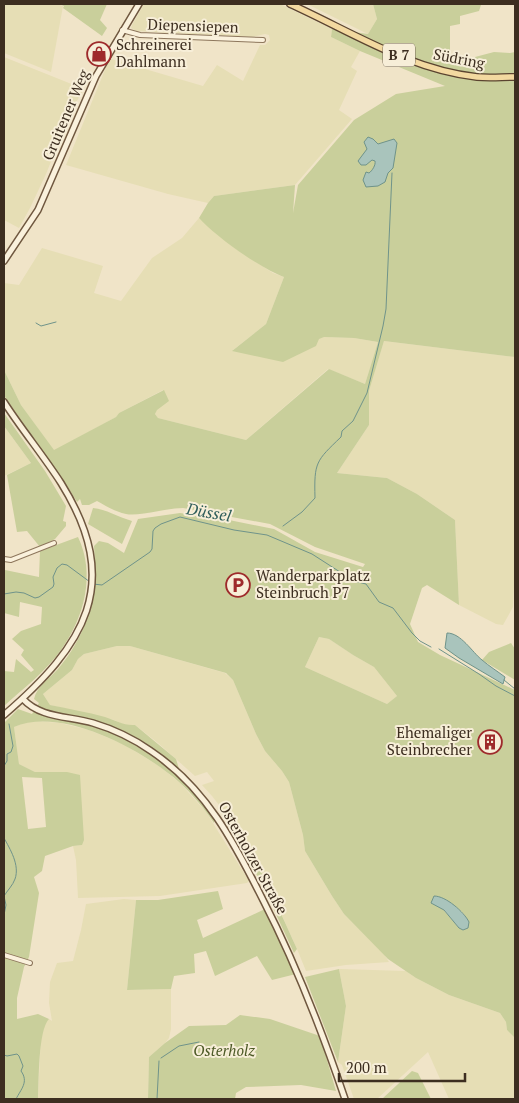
<svg xmlns="http://www.w3.org/2000/svg" width="519" height="1103" font-family="'PT Serif',serif">
<rect width="100%" height="100%" fill="#f0e4c8"/>
<!-- farmland -->
<g fill="#e6deb5">
<path d="M4 4H57L63 6 51 72 4 53Z"/>
<path d="M144 4H280L332 29 331 37 360 51 351 67 357 71 339 110 352 119 295 185 214 196 208 203 168 194 66 165 109 60 111 59 203 86 217 65 243 81 260 45H265L270 40 269 35 265 34 252 37 136 31 131 28 132 25Z"/>
<path d="M307 4H373L377 19 368 34Z"/>
<path d="M4 57 84 89 72 109 46 174 30 208 19 228 4 220Z"/>
<path d="M199 218 236 249 273 273 284 277 266 324 233 350 324 337 354 338 378 342 365 384 328 369 246 440 158 418 155 414 163 390 119 413 116 417 54 451 21 405 4 370V283L19 285 42 248 103 266 94 293 121 301 152 258 182 238Z"/>
<path d="M384 341 515 357V563L513 607 503 625 496 624 459 605 455 520 417 494 387 478 337 473 369 425V391Z"/>
<path d="M4 426 31 463 4 476Z"/>
<path d="M319 637 329 639 353 655 374 667 397 696 387 704 305 667Z"/>
<path d="M117 646H130L225 673 233 680 256 734 265 751 282 771 289 782 303 835 305 851 332 896 344 914 384 954 389 962 346 965 306 971 297 949 267 882 246 844 233 823 212 796 202 785 214 781 207 772 195 776 158 743 135 725 127 726 114 720 50 705 43 694 72 670 78 659 84 654Z"/>
<path d="M35 721 60 723 89 730 123 744 159 766 180 783 206 812 249 881 247 883 160 896 78 898 76 860 73 846 82 845 67 772H35L19 764 14 727 24 723Z"/>
<path d="M124 899 136 900 127 990 171 989V1029L169 1038 165 1043 149 1057 148 1099H38L41 1034 44 1024 49 1019 52 1021 49 1003 50 982 57 963 73 961 81 930 86 904Z"/>
<path d="M339 969 406 971 416 978 449 995 500 1013 506 1022 507 1030 515 1038V1099H449L428 1052 377 1099H354L342 1065 338 1062 346 1006Z"/>
</g>
<!-- green -->
<g fill="#c9cf9b" fill-rule="evenodd">
<path d="M59 4H107L100 20 107 28 102 36 63 8 64 6Z"/>
<path d="M373 4H484L481 5 479 11 460 16V24L450 26V63L459 64V61L465 60 466 62 475 59V57L494 52 510 53 515 52V357L384 341 369 391V425L337 473 387 478 417 494 455 520 459 605 427 585 422 588 410 624 418 642 440 655 515 690V1038L507 1030 506 1022 500 1013 449 995 416 978 388 959 344 914 332 896 305 851 303 835 289 782 282 771 265 751 256 734 233 680 226 673 130 646H117L84 654 78 659 72 670 43 694 50 705C69 709 87 712 105 717 115 720 124 726 135 725L176 759 182 779 202 800 215 818 214 823C204 808 192 794 179 782 143 750 62 706 14 727L19 764 35 772H67L80 775 84 840 82 845 73 846 45 856 42 871 34 877 39 893 29 957 24 967 17 998V1019L38 1014 49 1019C38 1030 39 1082 38 1099H4V723L18 709 32 714 39 703 34 699C37 686 50 678 58 669 89 632 98 594 94 546L99 541 108 543 124 553 138 519 180 513 229 520 274 529 315 552 363 567 365 564 315 547 270 524 183 508C167 508 138 517 126 514 116 512 106 506 97 501L89 505H82L80 499 77 502 69 489 5 397 4 370 21 405 54 450 116 417 119 413 164 390 169 401 157 410 155 414 158 418 246 440 329 369 365 384 378 342 354 338 324 337 319 339 316 346 283 362 232 351 266 324 284 277C261 269 215 236 199 218L208 203 214 196 295 185 293 213 298 185 354 120 396 94 445 86 360 51 331 37 332 29 368 34 377 19ZM319 637 329 639 353 655 374 667 397 696 387 704 305 667ZM22 777 42 778 46 827 28 829ZM441 898C452 904 471 914 468 928L463 930 459 928 441 907Z"/>
<path d="M4 413 45 471 66 506 63 521 66 522V526L55 539 40 547 27 531 17 532 7 475 31 463 4 426Z"/>
<path d="M93 508C106 509 118 517 132 521L122 544 88 524Z"/>
<path d="M78 537C96 574 84 618 61 650 46 671 24 688 4 706V671L14 672 16 659 31 672 34 670 21 655 24 650 12 639 21 631 41 624 42 607 20 602 19 617 4 613V572L5 570 39 577 40 551Z"/>
<path d="M511 643 515 649V680L482 660 489 652Z"/>
<path d="M223 810C255 852 275 901 297 949L294 953 262 884 221 812Z"/>
<path d="M218 891 223 909 197 920 203 938 265 909 296 974 272 980 257 956 215 976 206 951 194 954 195 973 174 976 171 989 127 990 136 900H158Z"/>
<path d="M339 969 346 1006 338 1062 305 977Z"/>
<path d="M240 1015 270 1019 320 1036 336 1091 301 1085 246 1087 236 1093 235 1099H148L149 1057 165 1043 189 1026 226 1025Z"/>
<path d="M412 1071 418 1073 431 1099H382Z"/>
</g>
<!-- water -->
<g fill="#a9c4bc" stroke="#6f938a">
<path d="M368 137 373 139 378 144 394 139 397 143 393 168 388 173 385 182 378 186 366 187 363 180 366 172 369 173C372 171 376 165 375 161L372 160 366 165H361L358 161 367 149 364 142Z"/>
<path d="M447 633C461 633 472 652 482 660 489 666 497 671 505 677L503 684 459 658 445 648Z"/>
<path d="M434 896C446 896 464 912 469 922L468 928 463 930 459 928 444 910 431 903Z"/>
</g>
<g fill="none" stroke-linecap="round" stroke-linejoin="round">
<!-- stream -->
<g stroke="#6f938a" stroke-width="1">
<path d="M36 323 41 326 56 322"/>
<path d="M283 526 302 512 315 498C314 462 316 461 341 437L342 431 353 421 367 393 383 326 386 309 392 173"/>
<path d="M93 584 102 585 150 552 152 549 153 531 155 528 161 524 180 517 234 530 267 535 312 554 354 581 366 584 379 602 393 608 412 633 420 641 431 647"/>
<path d="M4 594 16 592 24 593 35 598 39 597 53 587 54 584 53 577 57 568 62 564 67 565 90 582"/>
<path d="M439 649 479 674 496 686 515 696"/>
<path d="M504 680 515 689"/>
<path d="M4 766 7 761V754L11 752 13 746 9 724"/>
<path d="M4 838C10 849 20 865 15 879 13 885 7 891 4 896L6 905 4 915"/>
<path d="M4 931V935"/>
<path d="M4 1055 7 1056 17 1054 19 1056 23 1066 21 1071C29 1082 21 1089 16 1099"/>
<path d="M161 1058 179 1046 199 1042"/>
<path d="M157 1099 159 1061"/>
</g>
<!-- minor casing -->
<g stroke="#8d765c" stroke-width="6">
<g id="minor">
<path d="M122 30 140 35 263 40"/>
<path d="M4 559 11 560 54 543"/>
<path d="M4 955 30 963"/>
</g>
</g>
<!-- secondary casing -->
<g stroke="#6f573f" stroke-width="8">
<g id="secondary">
<path d="M4 261 38 210 96 76 139 4"/>
<path d="M4 402C22 430 43 455 61 483 124 584 85 645 4 715"/>
<path d="M23 699C40 718 69 716 93 723 113 729 134 739 151 751 206 788 234 842 263 900 296 964 322 1031 345 1099"/>
</g>
</g>
<!-- primary casing -->
<g stroke="#5b4430" stroke-width="8">
<path id="primary" d="M290 4C350 31 410 70 477 77 489 78 502 77 515 77"/>
</g>
<!-- minor -->
<use href="#minor" stroke="#faf1dc" stroke-width="4"/>
<!-- secondary -->
<use href="#secondary" stroke="#faf1dc" stroke-width="5"/>
<!-- primary -->
<use href="#primary" stroke="#f3d9a0" stroke-width="5.5"/>
</g>
<!-- icons -->
<defs>
<g id="shop-ring" transform="scale(1.25)"><circle r="9.5" fill="#f7eed8" stroke="#9e2a2b" stroke-width="1.5"/><path d="M-5-2.5h2.3a2.7 3.5 0 0 1 5.4 0H5L5.5 6h-11ZM-1.5-2.5h3a1.5 2.3 0 0 0-3 0Z" fill="#9e2a2b"/></g>
<g id="parking-ring" transform="scale(1.25)"><circle r="9.5" fill="#f7eed8" stroke="#9e2a2b" stroke-width="1.5"/><path d="M-3.5-5.5H1a3.5 3.5 0 0 1 0 7H-1V5.5H-3.5ZM-1-3.4V-.6H.8a1.4 1.4 0 0 0 0-2.8Z" fill="#9e2a2b"/></g>
<g id="building-ring" transform="scale(1.25)"><circle r="9.5" fill="#f7eed8" stroke="#9e2a2b" stroke-width="1.5"/><path d="M-4-6H4V6H1V3H-1V6H-4ZM-2.5-4.3h1.7v1.8h-1.7ZM.8-4.3h1.7v1.8H.8ZM-2.5-1h1.7V.8h-1.7ZM.8-1h1.7V.8H.8Z" fill="#9e2a2b"/></g>
</defs>
<g fill-rule="evenodd">
<use href="#shop-ring" x="99" y="54"/>
<use href="#parking-ring" x="238" y="585"/>
<use href="#building-ring" x="490" y="742"/>
</g>
<g text-anchor="middle" stroke-width="4" stroke-linejoin="round" paint-order="stroke">
<!-- shield labels -->
<rect fill="#f7eed8" stroke="#756857" stroke-width="1" x="383" y="43.5" width="32" height="23" rx="4"/>
<g font-size="14" font-weight="bold" fill="#3d2e20">
<text x="399" y="60">B 7</text>
</g>
<!-- street labels -->
<g font-size="15" fill="#3d2e20" stroke="#f7eed8">
<text transform="translate(193 26) rotate(2)" y="5">Diepensiepen</text>
<text transform="translate(459 59) rotate(11)" y="5">Südring</text>
<text transform="translate(66 115) rotate(-67)" y="5">Gruitener Weg</text>
<text transform="translate(253 858) rotate(61)" y="5">Osterholzer Straße</text>
</g>
<!-- poi labels -->
<g font-size="15" fill="#3d2e20" stroke="#f7eed8" text-anchor="start">
<text x="116" y="50">Schreinerei<tspan x="116" dy="17">Dahlmann</tspan></text>
<text x="256" y="581">Wanderparkplatz<tspan x="256" dy="17">Steinbruch P7</tspan></text>
<text x="472" y="738" text-anchor="end">Ehemaliger<tspan x="472" dy="17">Steinbrecher</tspan></text>
</g>
<!-- park labels -->
<g font-size="15" font-style="italic" fill="#4d5a26" stroke="#f7eed8">
<text x="224" y="1056">Osterholz</text>
</g>
<!-- water labels -->
<g font-size="16" font-style="italic" fill="#2f5d5a" stroke="#f7eed8">
<text transform="translate(209 512) rotate(10)" y="6">Düssel</text>
</g>
</g>
<!-- border -->
<rect width="519" height="1103" fill="none" stroke="#3d2e20" stroke-width="10"/>
<!-- scale -->
<path d="M339 1073v8h126v-8" fill="none" stroke="#3d2e20" stroke-width="2.5"/>
<text x="346" y="1073" font-size="15" fill="#3d2e20" stroke="#f7eed8" stroke-width="4" paint-order="stroke">200 m</text>
</svg>
